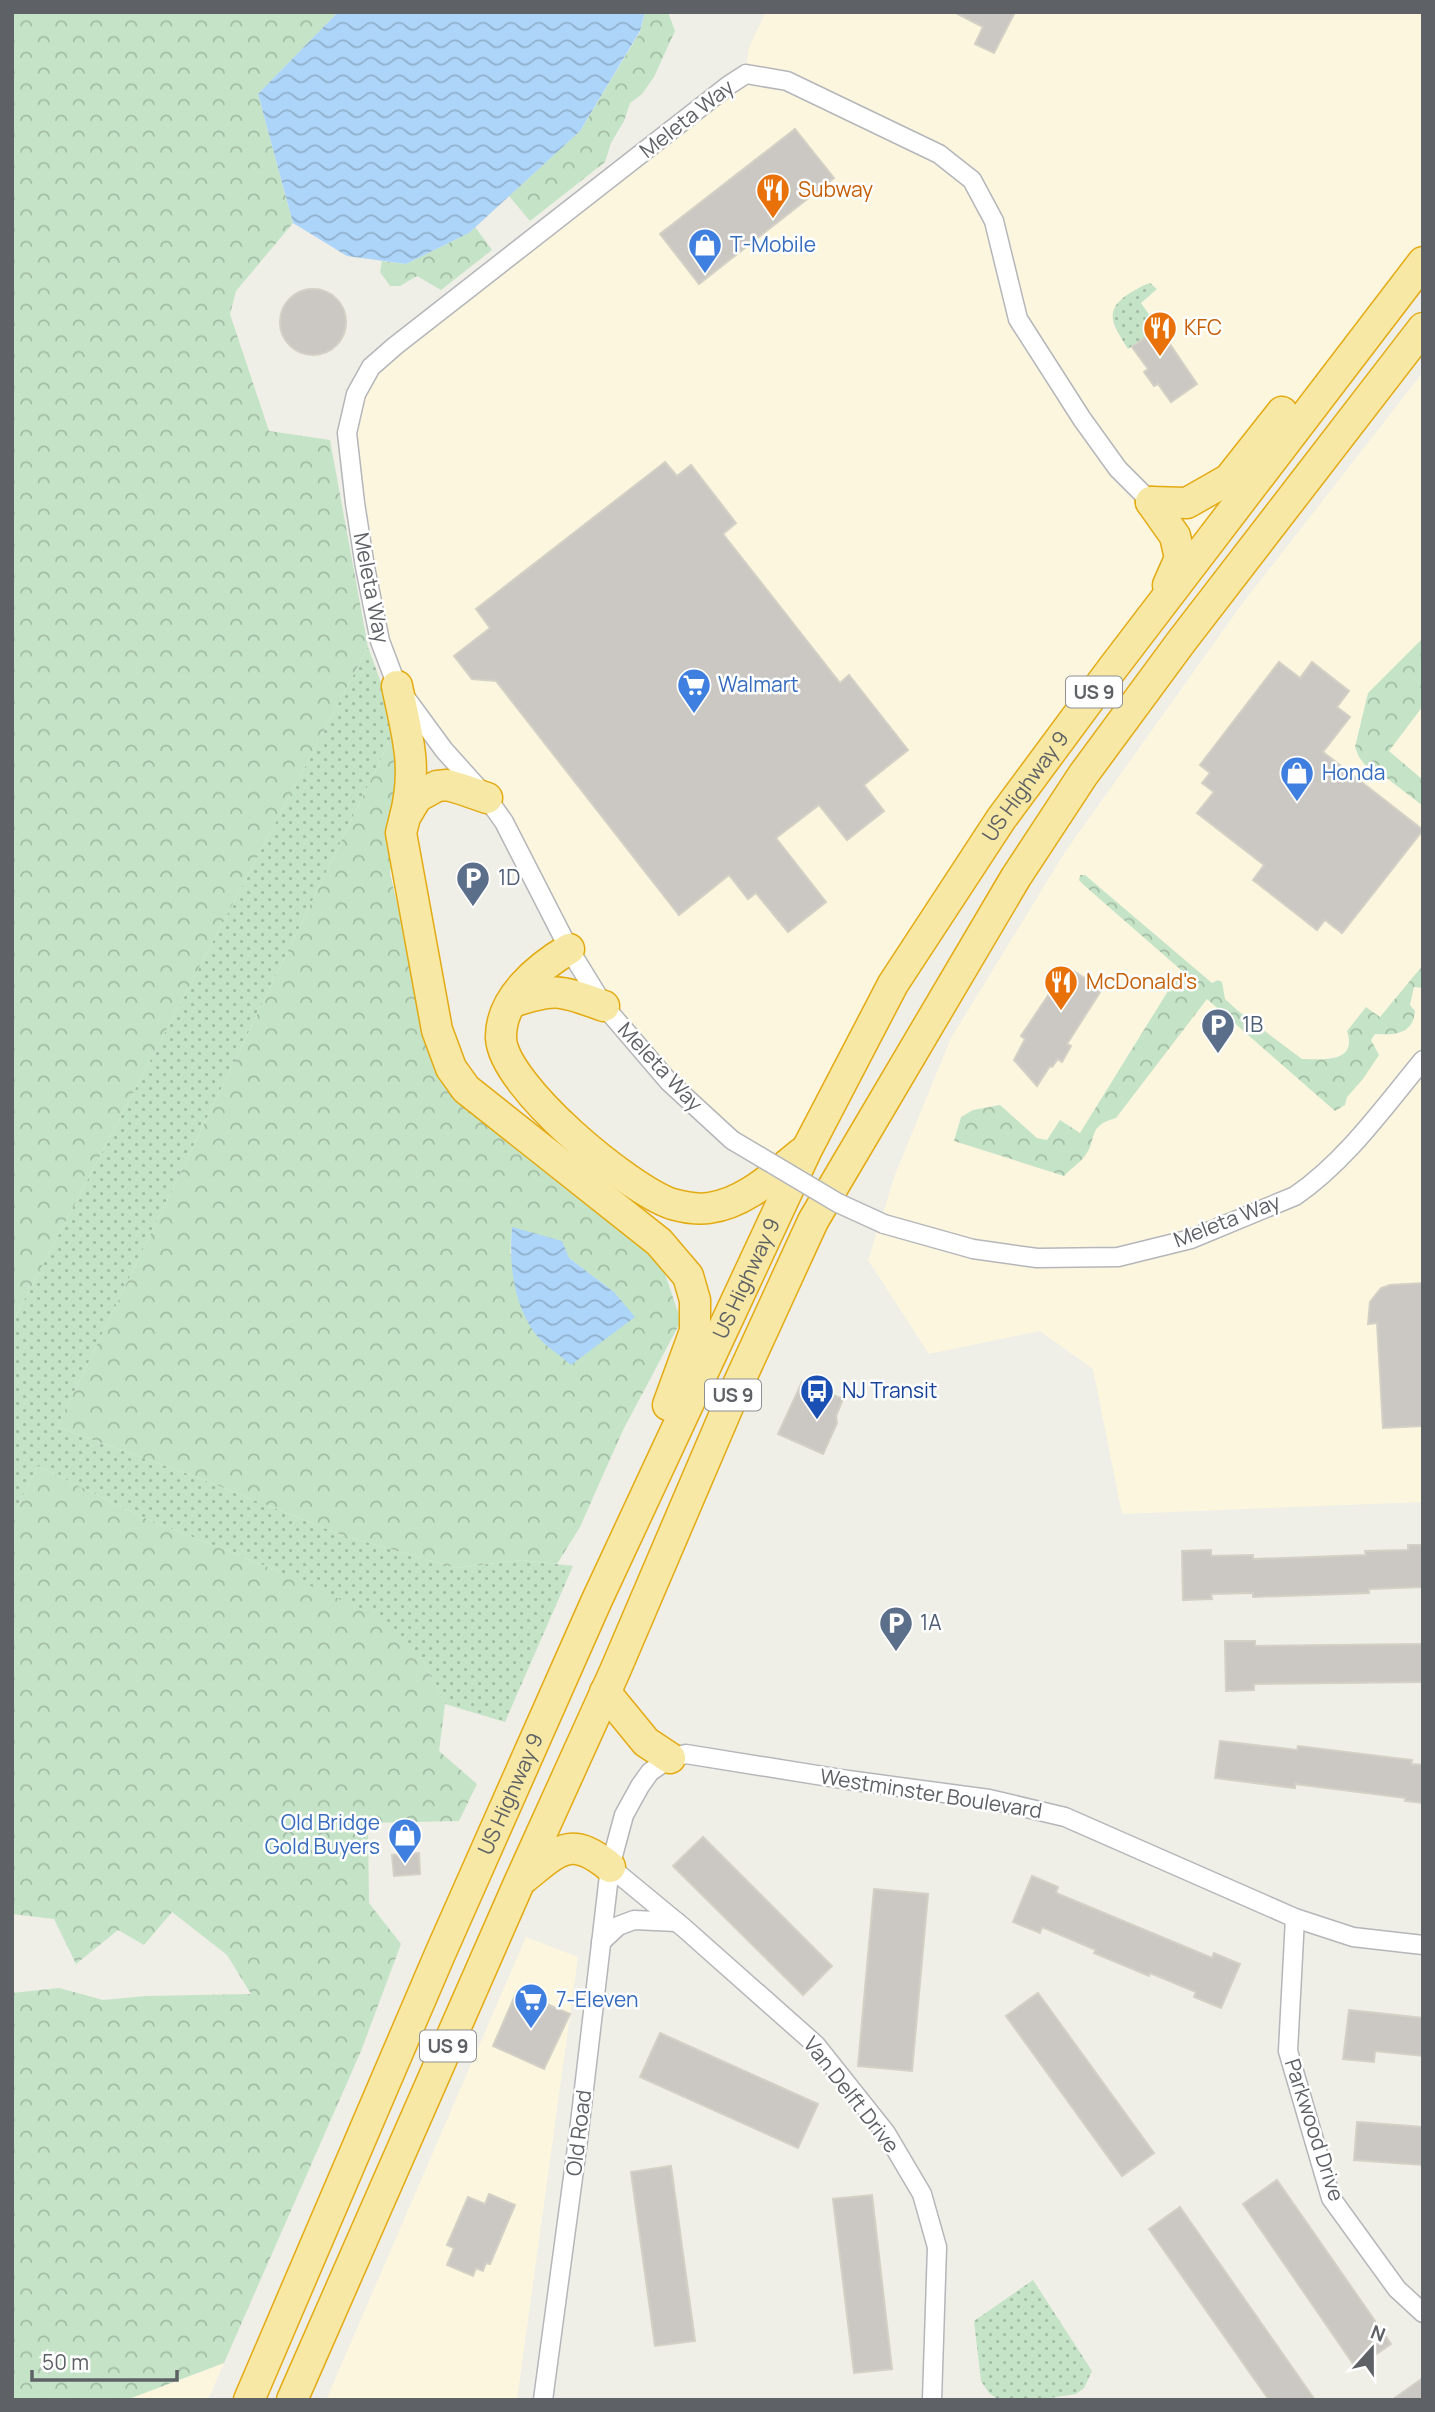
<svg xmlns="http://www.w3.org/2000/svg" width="1435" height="2412" font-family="Manrope,sans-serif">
<defs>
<pattern id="grass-dots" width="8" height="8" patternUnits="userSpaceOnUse" patternTransform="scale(1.75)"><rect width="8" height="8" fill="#c5e4c7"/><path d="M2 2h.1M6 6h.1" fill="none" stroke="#a3bca5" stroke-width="1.8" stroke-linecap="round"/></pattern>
<pattern id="forest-crowns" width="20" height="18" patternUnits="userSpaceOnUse" patternTransform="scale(1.75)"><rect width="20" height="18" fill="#c5e4c7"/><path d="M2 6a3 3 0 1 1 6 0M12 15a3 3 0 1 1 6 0" fill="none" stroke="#a3bca5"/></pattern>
<pattern id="water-waves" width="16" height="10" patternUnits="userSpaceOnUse" patternTransform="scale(1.75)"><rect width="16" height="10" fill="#add5f9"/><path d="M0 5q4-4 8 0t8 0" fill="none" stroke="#90b0cd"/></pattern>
</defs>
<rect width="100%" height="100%" fill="#efeee7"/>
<!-- commercial -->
<g fill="#fcf6df">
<path d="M766 12H1423V262L1112 669 786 1173 732 1140 604 1006 504 822 397 686 355 503 356 394 371 367 745 74 749 47Z"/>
<path d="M1423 372V1502L1122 1514 1093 1369 1040 1331 929 1354 868 1260 896 1172 951 1038 1065 852 1242 604Z"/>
<path d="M526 1937 578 1957 517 2400H326Z"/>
<path d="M224 2363 208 2400H126Z"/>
</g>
<!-- grass -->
<g fill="url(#grass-dots)">
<path d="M1150 283 1157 289 1141 303 1159 328 1128 349C1114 326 1101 311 1130 293 1137 289 1143 285 1150 283Z"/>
<path d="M368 647 397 726 57 1427 191 1475 342 1535 456 1568 521 1560 573 1566 505 1722 445 1704 423 1660 278 1571 142 1517 38 1466 12 1518V1323Z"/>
<path d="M1033 2280 1092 2371 1084 2388 1076 2394 1037 2400 997 2399 989 2393 981 2381 974 2321Z"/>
</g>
<!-- forest -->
<g fill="url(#forest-crowns)" fill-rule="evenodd">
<path d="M12 12H338L258 94 293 223 236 291 230 314 269 431 330 440 368 647 12 1323Z"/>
<path d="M645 12H668L675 31 654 77 642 94 630 103 624 121 611 143 605 162 530 221 509 196 580 131 640 32Z"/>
<path d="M475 227 492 250 441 290 417 276 400 286H390L380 272 382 261 406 264 469 233Z"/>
<path d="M1423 638V706L1389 751 1423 780V806L1375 769 1365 765 1359 757 1355 747 1368 693Z"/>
<path d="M397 726 408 757 390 873 435 1067 659 1256 681 1321 623 1430 580 1527 557 1564 521 1560 456 1568 342 1535 191 1475 57 1427ZM512 1228 569 1258 614 1292 510 1254Z"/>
<path d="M1080 875H1085L1212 983 1218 980 1222 982 1225 999 1237 1010 1302 1059C1321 1059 1358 1064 1347 1031L1366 1007 1380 1017 1423 965V988L1414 987 1410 1005 1415 1011C1413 1035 1394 1035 1375 1034L1371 1040 1379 1055 1363 1079 1347 1097 1345 1105 1335 1111 1207 999 1116 1118C1086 1126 1098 1139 1085 1156 1080 1163 1070 1169 1064 1176L954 1141 961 1117 973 1110 1000 1105 1037 1138 1047 1140 1060 1120 1080 1133 1181 970 1086 887 1079 880Z"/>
<path d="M38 1466 142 1517 278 1571 387 1621 423 1660 445 1704 439 1751 477 1784 459 1821 368 1823 369 1903 401 1944 361 2051 224 2363 126 2400H12V1993L59 1988 103 2000 146 1996 251 1994 227 1955 172 1912 144 1945 118 1930 76 1964 54 1919 12 1914V1518Z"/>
</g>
<!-- water -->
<g fill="url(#water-waves)">
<path d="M338 12H645L640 31 580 131 469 233 406 264 347 256 293 223 258 94Z"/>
<path d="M512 1227 562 1241 569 1258 614 1292 635 1317 571 1365C560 1355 543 1345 534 1332 513 1302 509 1263 512 1227Z"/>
</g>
<!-- building -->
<g fill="#cbc8c4" stroke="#d3d0c5" stroke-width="2">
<path d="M954 12H1015L994 53 975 44 983 27Z"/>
<path d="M795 129 834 178 699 284 660 234Z"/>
<circle cx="313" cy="322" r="33"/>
<path d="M1159 328 1197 384 1171 402 1158 384 1154 386 1144 372 1148 369 1132 347Z"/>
<path d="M665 462 677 476 691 465 736 523 723 534 840 683 849 675 908 750 864 785 884 811 847 840 819 805 776 838 826 902 788 932 756 893 748 899 729 875 679 915 496 681 472 679 454 656 490 628 476 609Z"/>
<path d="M1279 662 1300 678 1312 662 1349 691 1337 707 1350 717 1323 752 1423 830 1342 933 1325 920 1317 930 1253 880 1264 865 1197 813 1214 792 1202 783 1210 773 1200 765Z"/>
<path d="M1067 967 1102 989 1067 1044 1071 1046 1062 1062 1058 1059 1052 1067 1050 1066 1037 1086 1014 1060 1025 1039 1021 1036Z"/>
<path d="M1423 1283V1426L1383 1428 1377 1323 1368 1324 1370 1302 1381 1288 1390 1285Z"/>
<path d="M802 1382 843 1399 836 1416 837 1423 823 1454 778 1434Z"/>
<path d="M1408 1545H1423V1587L1369 1589V1593L1253 1597V1593L1211 1594 1212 1599 1183 1600 1182 1551 1211 1550V1556L1253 1555V1559L1366 1555 1365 1551 1408 1550Z"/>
<path d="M1225 1641H1255V1646L1423 1644V1682L1254 1684V1690L1226 1691Z"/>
<path d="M1220 1741 1297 1750 1298 1746 1412 1760 1411 1764 1423 1765V1803L1405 1801 1406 1798 1295 1784V1788L1215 1778Z"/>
<path d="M703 1837 832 1966 803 1995 673 1866Z"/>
<path d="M419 1853 420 1874 394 1876 392 1855Z"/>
<path d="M1032 1876 1058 1887 1056 1893 1212 1958 1214 1953 1240 1964 1221 2008 1194 1997 1196 1992 1150 1973 1149 1976 1094 1953 1096 1950 1042 1927 1040 1933 1013 1922Z"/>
<path d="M874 1889 928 1894 912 2071 858 2066Z"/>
<path d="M517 1991 570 2014 544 2069 493 2046Z"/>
<path d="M1038 1993 1154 2153 1122 2176 1006 2016Z"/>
<path d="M1349 2010 1423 2018V2056L1375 2051 1374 2062 1343 2059Z"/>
<path d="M660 2033 818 2104 798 2148 640 2077Z"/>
<path d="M1357 2122 1423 2127V2165L1354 2160Z"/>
<path d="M671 2166 695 2341 655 2346 631 2172Z"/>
<path d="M1277 2180 1391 2344 1356 2368 1243 2204Z"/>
<path d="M489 2194 515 2205 490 2264 486 2263 483 2271 476 2268 473 2276 447 2265 454 2248 447 2245 468 2197 485 2204Z"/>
<path d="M872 2195 892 2369 854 2373 833 2199Z"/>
<path d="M1180 2207 1315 2400H1269L1149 2229Z"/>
<path d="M1423 2378V2400H1392Z"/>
</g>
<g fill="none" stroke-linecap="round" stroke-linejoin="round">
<!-- minor casing -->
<g stroke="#b4b6ba" stroke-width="21">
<g id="minor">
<path d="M732 1140 669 1082 604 1006 569 949 504 822 487 798 444 750 397 686 380 641 365 567 355 503 347 433 356 394 371 367 395 346 729 85 746 74 787 81 939 154 972 180 994 221 1018 319 1082 419 1118 469 1151 502"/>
<path d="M884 1224 973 1249 1037 1258 1118 1257 1191 1239 1295 1196C1346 1161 1384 1107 1423 1060"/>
<path d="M610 1867 684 1928 816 2045 886 2133 922 2194 937 2247 932 2400"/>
<path d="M1295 1918 1288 2051 1331 2198 1397 2289 1423 2313"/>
<path d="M601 1942 618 1926 634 1920 677 1922"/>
<path d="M543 2400 578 2140 610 1867 624 1815 640 1786 650 1772 670 1758 686 1754 848 1780 989 1799 1065 1817 1295 1918 1353 1937 1423 1945"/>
</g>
</g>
<!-- trunk casing -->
<g stroke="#e4aa12" stroke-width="33">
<g id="trunk">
<path d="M1151 502 1187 503 1229 479 1282 412"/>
<path d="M1151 502 1175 536 1180 558 1168 585"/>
<path d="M397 686C407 735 418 766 405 817"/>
<path d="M487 798 461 789 447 785 437 786 417 797 405 817 401 833 437 1030 451 1068 466 1089 659 1242 688 1276 695 1300V1331L668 1405"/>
<path d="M569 949C539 967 500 998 501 1038 503 1086 628 1189 672 1204 683 1207 697 1210 709 1208 746 1203 775 1174 803 1152"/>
<path d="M513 1002C557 987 561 991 604 1006"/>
<path d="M605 1692 646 1742 670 1758"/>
<path d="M524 1878C558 1851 570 1834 610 1867"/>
<path id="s1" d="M249 2400 440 1954 596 1602 807 1149 893 984 1001 819 1112 669 1423 262"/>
<path d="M292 2400 519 1883 615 1671 730 1402 813 1221 1016 877 1083 775 1181 642 1423 328"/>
</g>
</g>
<!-- minor -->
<use href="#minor" stroke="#fff" stroke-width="18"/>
<!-- trunk -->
<use href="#trunk" stroke="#f7e8a5" stroke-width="30"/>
<!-- minor-bridge casing -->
<g stroke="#b4b6ba" stroke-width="21" stroke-linecap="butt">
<path id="minor-bridge" d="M732 1140 838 1203 884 1224"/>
</g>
<!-- minor-bridge -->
<use href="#minor-bridge" stroke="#fff" stroke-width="18"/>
</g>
<!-- icons -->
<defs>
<g id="restaurant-pin" transform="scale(1.75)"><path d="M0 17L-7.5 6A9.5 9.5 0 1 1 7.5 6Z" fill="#e8710a" stroke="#fff"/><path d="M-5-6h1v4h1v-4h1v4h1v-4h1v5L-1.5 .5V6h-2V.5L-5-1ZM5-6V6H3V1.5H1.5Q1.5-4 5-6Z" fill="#fff"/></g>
<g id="shop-pin" transform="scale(1.75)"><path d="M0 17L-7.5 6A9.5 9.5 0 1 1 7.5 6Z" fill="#3f7fe0" stroke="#fff"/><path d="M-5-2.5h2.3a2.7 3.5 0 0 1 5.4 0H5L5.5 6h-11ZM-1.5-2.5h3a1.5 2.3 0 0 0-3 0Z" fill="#fff"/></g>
<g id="supermarket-pin" transform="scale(1.75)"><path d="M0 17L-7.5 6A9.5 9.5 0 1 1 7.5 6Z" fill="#3f7fe0" stroke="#fff"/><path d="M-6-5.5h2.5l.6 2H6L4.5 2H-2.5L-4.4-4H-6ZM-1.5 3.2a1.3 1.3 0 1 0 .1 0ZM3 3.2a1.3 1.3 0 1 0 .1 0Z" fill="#fff"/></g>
<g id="parking-pin" transform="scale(1.75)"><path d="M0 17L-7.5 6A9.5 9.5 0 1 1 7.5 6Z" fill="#5c6f8a" stroke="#fff"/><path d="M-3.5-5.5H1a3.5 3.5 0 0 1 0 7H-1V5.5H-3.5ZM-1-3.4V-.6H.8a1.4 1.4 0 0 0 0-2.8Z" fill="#fff"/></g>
<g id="bus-pin" transform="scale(1.75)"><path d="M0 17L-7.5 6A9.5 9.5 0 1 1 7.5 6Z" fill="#1a4fb4" stroke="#fff"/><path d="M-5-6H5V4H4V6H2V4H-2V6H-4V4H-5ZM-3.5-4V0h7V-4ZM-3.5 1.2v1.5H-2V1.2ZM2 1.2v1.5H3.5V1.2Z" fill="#fff"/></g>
</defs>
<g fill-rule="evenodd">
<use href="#restaurant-pin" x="773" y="190"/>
<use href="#shop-pin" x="705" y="245"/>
<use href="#restaurant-pin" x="1160" y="328"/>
<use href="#supermarket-pin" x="694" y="685"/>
<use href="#shop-pin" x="1297" y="773"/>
<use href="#parking-pin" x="473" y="878"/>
<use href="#restaurant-pin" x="1061" y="982"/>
<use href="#parking-pin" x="1218" y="1025"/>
<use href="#bus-pin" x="817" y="1391"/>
<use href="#parking-pin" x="896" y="1623"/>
<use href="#shop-pin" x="405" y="1835"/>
<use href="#supermarket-pin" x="531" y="2000"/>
</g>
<g text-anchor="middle" stroke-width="5" stroke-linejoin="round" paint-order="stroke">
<!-- shield labels -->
<g fill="#fff" stroke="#8e9094" stroke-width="2">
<rect x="1066" y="676.5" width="56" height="31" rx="5"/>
<rect x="705" y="1379.5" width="56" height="31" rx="5"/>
<rect x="420" y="2030.5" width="56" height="31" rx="5"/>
</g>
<g font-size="19" font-weight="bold" fill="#5e6166">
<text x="1094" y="699">US 9</text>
<text x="733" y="1402">US 9</text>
<text x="448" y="2053">US 9</text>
</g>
<!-- street labels -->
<g font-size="21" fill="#5e6166" stroke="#fff">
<text transform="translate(687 119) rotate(-38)" y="7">Meleta Way</text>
<text transform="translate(371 588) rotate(79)" y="7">Meleta Way</text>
<text dy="7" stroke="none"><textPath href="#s1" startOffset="1794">US Highway 9</textPath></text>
<text transform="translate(660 1067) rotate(47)" y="7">Meleta Way</text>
<text transform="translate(1227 1221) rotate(-21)" y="7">Meleta Way</text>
<text dy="7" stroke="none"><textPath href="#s1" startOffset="1227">US Highway 9</textPath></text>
<text transform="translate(931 1794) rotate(9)" y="7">Westminster Boulevard</text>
<text dy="7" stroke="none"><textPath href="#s1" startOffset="660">US Highway 9</textPath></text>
<text transform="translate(851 2095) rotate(52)" y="7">Van Delft Drive</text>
<text transform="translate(1314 2130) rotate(72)" y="7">Parkwood Drive</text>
<text transform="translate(579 2133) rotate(-83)" y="7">Old Road</text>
</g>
<!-- food labels -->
<g font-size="21" fill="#c56008" stroke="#fff" text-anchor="start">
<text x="798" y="197">Subway</text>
<text x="1184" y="335">KFC</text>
<text x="1086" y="989">McDonald's</text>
</g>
<!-- shop labels -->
<g font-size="21" fill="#366cbe" stroke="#fff" text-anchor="start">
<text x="730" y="252">T-Mobile</text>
<text x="718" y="692">Walmart</text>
<text x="1322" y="780">Honda</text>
<text x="380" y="1830" text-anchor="end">Old Bridge<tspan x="380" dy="24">Gold Buyers</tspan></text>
<text x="556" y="2007">7-Eleven</text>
</g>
<!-- service labels -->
<g font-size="21" fill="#4e5e75" stroke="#fff" text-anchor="start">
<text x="498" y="885">1D</text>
<text x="1242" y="1032">1B</text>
<text x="920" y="1630">1A</text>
</g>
<!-- transit labels -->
<g font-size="21" fill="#164399" stroke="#fff" text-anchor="start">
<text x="842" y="1398">NJ Transit</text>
</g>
</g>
<!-- border -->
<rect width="1435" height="2412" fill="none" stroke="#5e6166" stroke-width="28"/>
<!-- north arrow -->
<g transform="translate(1372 2349) rotate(21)" stroke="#ffffff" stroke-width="5" paint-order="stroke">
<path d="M0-5L12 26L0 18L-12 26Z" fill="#5e6166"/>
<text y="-10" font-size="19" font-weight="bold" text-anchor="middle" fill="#5e6166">N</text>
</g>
<!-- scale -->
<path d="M32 2370v10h145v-10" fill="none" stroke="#5e6166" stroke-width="3.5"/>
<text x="42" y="2370" font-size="21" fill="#5e6166" stroke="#ffffff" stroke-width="5" paint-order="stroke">50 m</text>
</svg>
